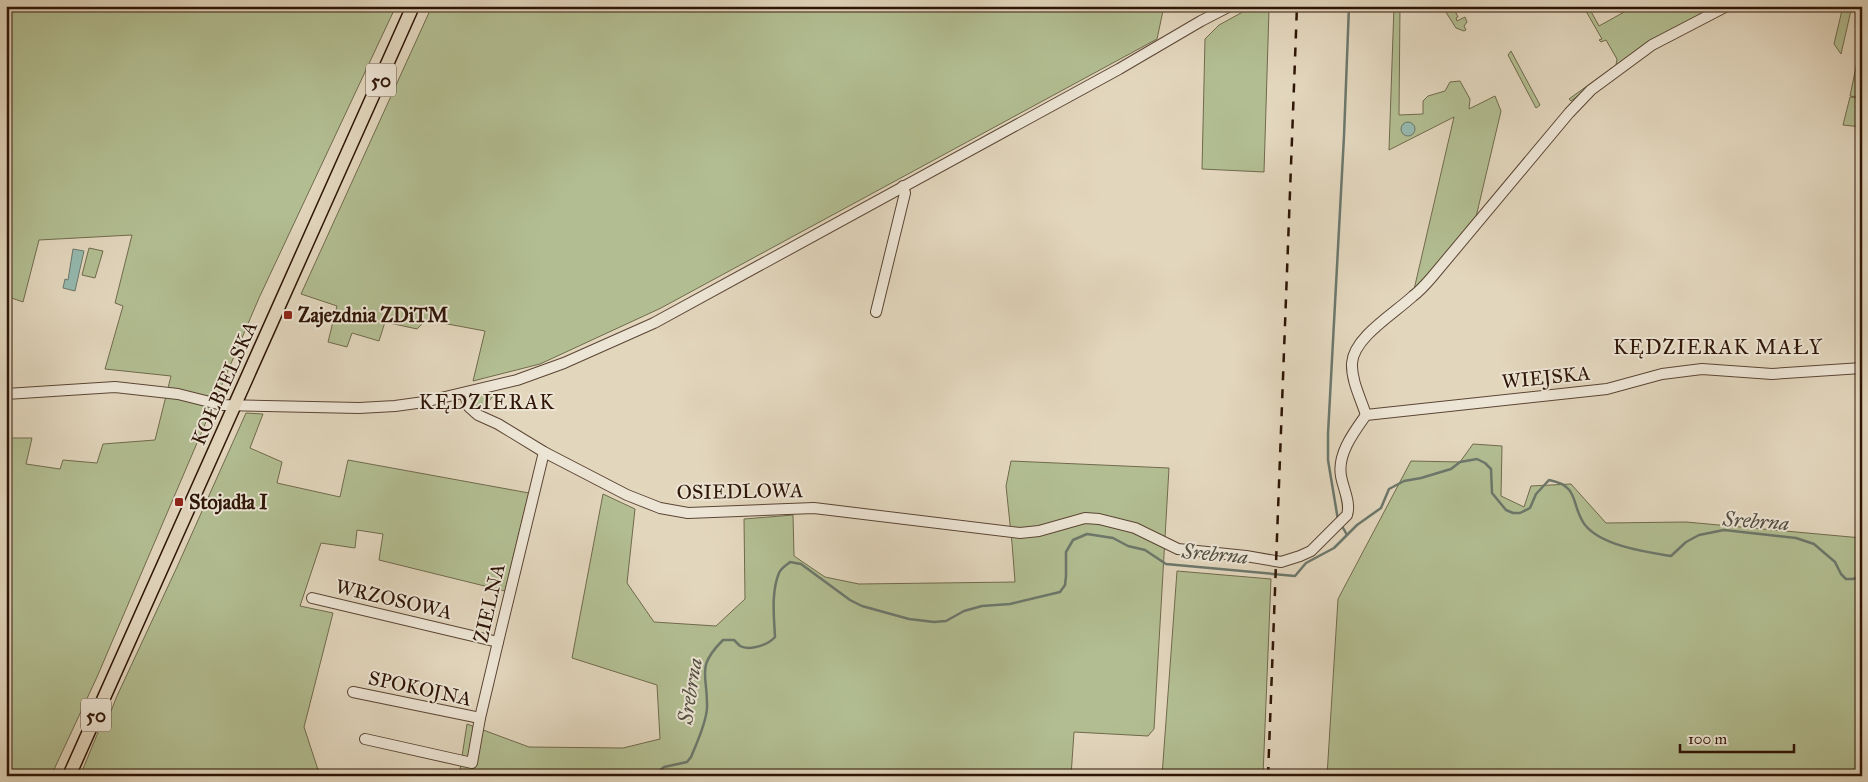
<svg xmlns="http://www.w3.org/2000/svg" width="1868" height="782" font-family="'IM FELL Great Primer',serif">
<rect width="100%" height="100%" fill="#e2d6bd"/>
<filter id="stains"><feTurbulence type="fractalNoise" baseFrequency=".004" numOctaves="4"/><feColorMatrix values="0 0 0 0 .2 0 0 0 0 .09 0 0 0 0 .02 0 0 0 .5 -.17"/></filter>
<radialGradient id="worn" r=".72"><stop offset=".6" stop-color="#630" stop-opacity="0"/><stop offset="1" stop-color="#630" stop-opacity=".3"/></radialGradient>
<!-- green -->
<g fill="#b2be92" stroke="#706a4c">
<path d="M6 6H396L259 298 97 677 51 776H6V438H32L26 464 60 469 63 460 97 463 103 444 155 440 171 376 105 369 123 306 115 303 132 235 39 240 23 302 6 296Z"/>
<path d="M432 6H1164L1157 39 661 308 540 364 473 381 485 331 426 320 417 329 385 322 379 341 352 333 347 347 328 342 337 306 301 294Z"/>
<path d="M1394 6H1400L1399 115 1423 114V101L1428 96 1445 91 1450 82 1460 81 1470 99 1469 109 1495 96 1501 111 1476 217 1413 294 1454 117 1389 150Z"/>
<path d="M1442 6H1454L1453 7 1458 17 1456 18 1457 21 1465 17 1467 22 1464 26 1466 30 1464 31 1456 28Z"/>
<path d="M1583 6H1588L1599 26 1635 6H1715L1714 11 1622 63 1571 101 1569 99 1616 65 1617 59 1606 40 1601 42 1599 40 1602 39Z"/>
<path d="M1843 6H1852L1841 54 1834 44Z"/>
<path d="M1250 8 1269 9 1264 172 1202 169 1205 39 1219 25Z"/>
<path d="M1511 51 1540 105 1536 108 1508 55Z"/>
<path d="M1857 62H1862V70H1860L1856 97 1850 96Z"/>
<path d="M1850 97 1862 98V127L1843 125Z"/>
<path d="M89 248 103 251 95 278 82 275Z"/>
<path d="M489 391H492L493 396 483 409 479 410 474 405 475 398Z"/>
<path d="M246 413 263 414 250 448 282 462 277 483 340 497 348 460 529 493 505 591 379 560 383 534 357 530 355 548 321 543 300 606 333 613 304 727 320 776H80L99 730 109 716 117 696 177 567Z"/>
<path d="M1473 444 1502 446 1501 496 1524 507 1531 486 1571 484 1606 523 1686 522 1862 538V776H1327L1338 599 1411 461 1460 462Z"/>
<path d="M1011 461 1169 468 1154 729 1148 736 1074 732 1071 776H459L467 724 529 747 623 748 660 739 657 685 572 658 603 494 635 509 627 583 654 622 716 626 745 599 744 519 793 515 794 556 825 577 859 584 1015 582 1012 543 1006 486Z"/>
<path d="M1177 571 1271 579 1263 776H1162Z"/>
</g>
<!-- water -->
<g fill="#95b9af" stroke="#6c776b">
<circle cx="1408" cy="129" r="7"/>
<path d="M73 249 84 251 75 291 63 288 65 279 68 280Z"/>
</g>
<g fill="none" stroke-linecap="round" stroke-linejoin="round">
<!-- stream -->
<g stroke="#6c776b" stroke-width="2.5">
<path d="M1338 520 1328 460V434L1344 136 1349 6"/>
<path d="M1342 526 1347 535"/>
<path d="M600 776 615 773 621 776"/>
<path d="M654 776 664 767 687 762 691 757C697 742 706 724 707 708 708 674 695 668 723 640H734C736 642 738 644 740 646 750 651 768 645 775 637 774 617 771 592 779 573 781 568 787 565 790 562L801 564 850 600 862 606 909 619 934 622 946 621 964 611 982 606 1010 604 1060 592 1065 585 1066 576V552L1073 540 1087 534 1113 538 1128 546 1145 550 1166 564 1295 576 1306 563 1334 548 1357 525 1381 508 1389 489 1404 481 1421 478 1451 469 1460 462 1477 459 1485 463 1491 469 1492 493 1506 510 1513 513H1520L1530 508 1536 494 1549 480C1581 486 1570 505 1585 525 1602 546 1646 552 1671 556L1686 542 1699 535 1724 530 1796 538 1814 544 1835 562 1841 574 1846 579H1853L1862 576"/>
</g>
<!-- minor casing -->
<g stroke="#5b4534" stroke-width="12">
<g id="minor">
<path d="M876 312 905 193 903 186"/>
<path d="M464 393 469 407 478 415 498 424 544 452 627 495 660 508 688 513 814 508 1020 533 1039 531 1085 518 1099 519 1135 528 1178 549 1246 556 1281 562 1300 556 1311 551 1347 515C1351 503 1343 488 1341 476 1337 454 1354 432 1366 415L1607 389 1662 374 1702 369 1772 374 1862 368"/>
<path d="M6 394 115 387 178 394 222 405 359 408 395 406 424 402 517 380 564 363 654 323 1119 69 1201 21 1230 6"/>
<path d="M1366 415C1361 399 1351 380 1352 363 1354 337 1395 313 1413 296 1420 291 1426 284 1432 277L1569 113 1591 90 1652 45 1727 6"/>
<path d="M312 598 498 642"/>
<path d="M353 692 480 718"/>
<path d="M365 739 472 763 480 718 498 642 544 452"/>
</g>
</g>
<!-- major casing -->
<g stroke="#2e1506" stroke-width="15">
<path id="major" d="M69 776 413 6"/>
</g>
<!-- minor -->
<use href="#minor" stroke="#ece4d4" stroke-width="10"/>
<!-- major -->
<use href="#major" stroke="#e2d6bd" stroke-width="12"/>
<!-- rail -->
<path stroke="#2e1506" stroke-width="2.5" stroke-dasharray="9 9" stroke-linecap="butt" d="M1268 776 1297 6"/>
</g>
<!-- markers -->
<g fill="#8f2418" stroke="#ece4d4" stroke-width="2">
<rect x="283" y="310" width="10" height="10" rx="2.5"/>
<rect x="174" y="497" width="10" height="10" rx="2.5"/>
</g>
<g text-anchor="middle" stroke-width="4" stroke-linejoin="round" paint-order="stroke">
<!-- shield labels -->
<g fill="#ece4d4" stroke="#675344" stroke-width="1">
<rect x="366" y="63.5" width="30" height="33" rx="4"/>
<rect x="81" y="698.5" width="30" height="33" rx="4"/>
</g>
<g font-size="19" font-weight="bold" fill="#2e1506">
<text x="381" y="87">50</text>
<text x="96" y="722">50</text>
</g>
<!-- poi labels -->
<g font-size="20" font-weight="bold" fill="#2e1506" stroke="#ece4d4" text-anchor="start">
<text x="298" y="322">Zajezdnia ZDiTM</text>
<text x="189" y="509">Stojadła I</text>
</g>
<!-- street labels -->
<g font-size="20" fill="#2e1506" stroke="#ece4d4">
<text transform="translate(1546 377) rotate(-6)" y="7">WIEJSKA</text>
<text transform="translate(224 383) rotate(-66)" y="7">KOŁBIELSKA</text>
<text transform="translate(740 491) rotate(-1)" y="7">OSIEDLOWA</text>
<text transform="translate(394 599) rotate(13)" y="7">WRZOSOWA</text>
<text transform="translate(489 603) rotate(-77)" y="7">ZIELNA</text>
<text transform="translate(420 688) rotate(12)" y="7">SPOKOJNA</text>
</g>
<!-- neighbourhood labels -->
<g font-size="21" letter-spacing="1" fill="#2e1506" stroke="#ece4d4">
<text x="1718" y="354">KĘDZIERAK MAŁY</text>
<text x="487" y="409">KĘDZIERAK</text>
</g>
<!-- water labels -->
<g font-size="21" font-style="italic" fill="#524e41" stroke="#ece4d4">
<text transform="translate(1756 521) rotate(4)" y="7">Srebrna</text>
<text transform="translate(1215 554) rotate(5)" y="7">Srebrna</text>
<text transform="translate(690 691) rotate(-81)" y="7">Srebrna</text>
</g>
</g>
<!-- margin -->
<rect width="1868" height="782" fill="none" stroke="#e2d6bd" stroke-width="25"/>
<rect x="8" y="8" width="1853" height="767" fill="none" stroke="#2e1506" stroke-width="2.5"/>
<rect x="12" y="12" width="1843" height="757" fill="none" stroke="#2e1506"/>
<!-- scale -->
<path d="M1680 744v8h114v-8" fill="none" stroke="#2e1506" stroke-width="2.5"/>
<text x="1688" y="744" font-size="15" fill="#2e1506" stroke="#ece4d4" stroke-width="4" paint-order="stroke">100 m</text>
<rect width="100%" height="100%" filter="url(#stains)"/>
<rect width="100%" height="100%" fill="url(#worn)"/>
</svg>
